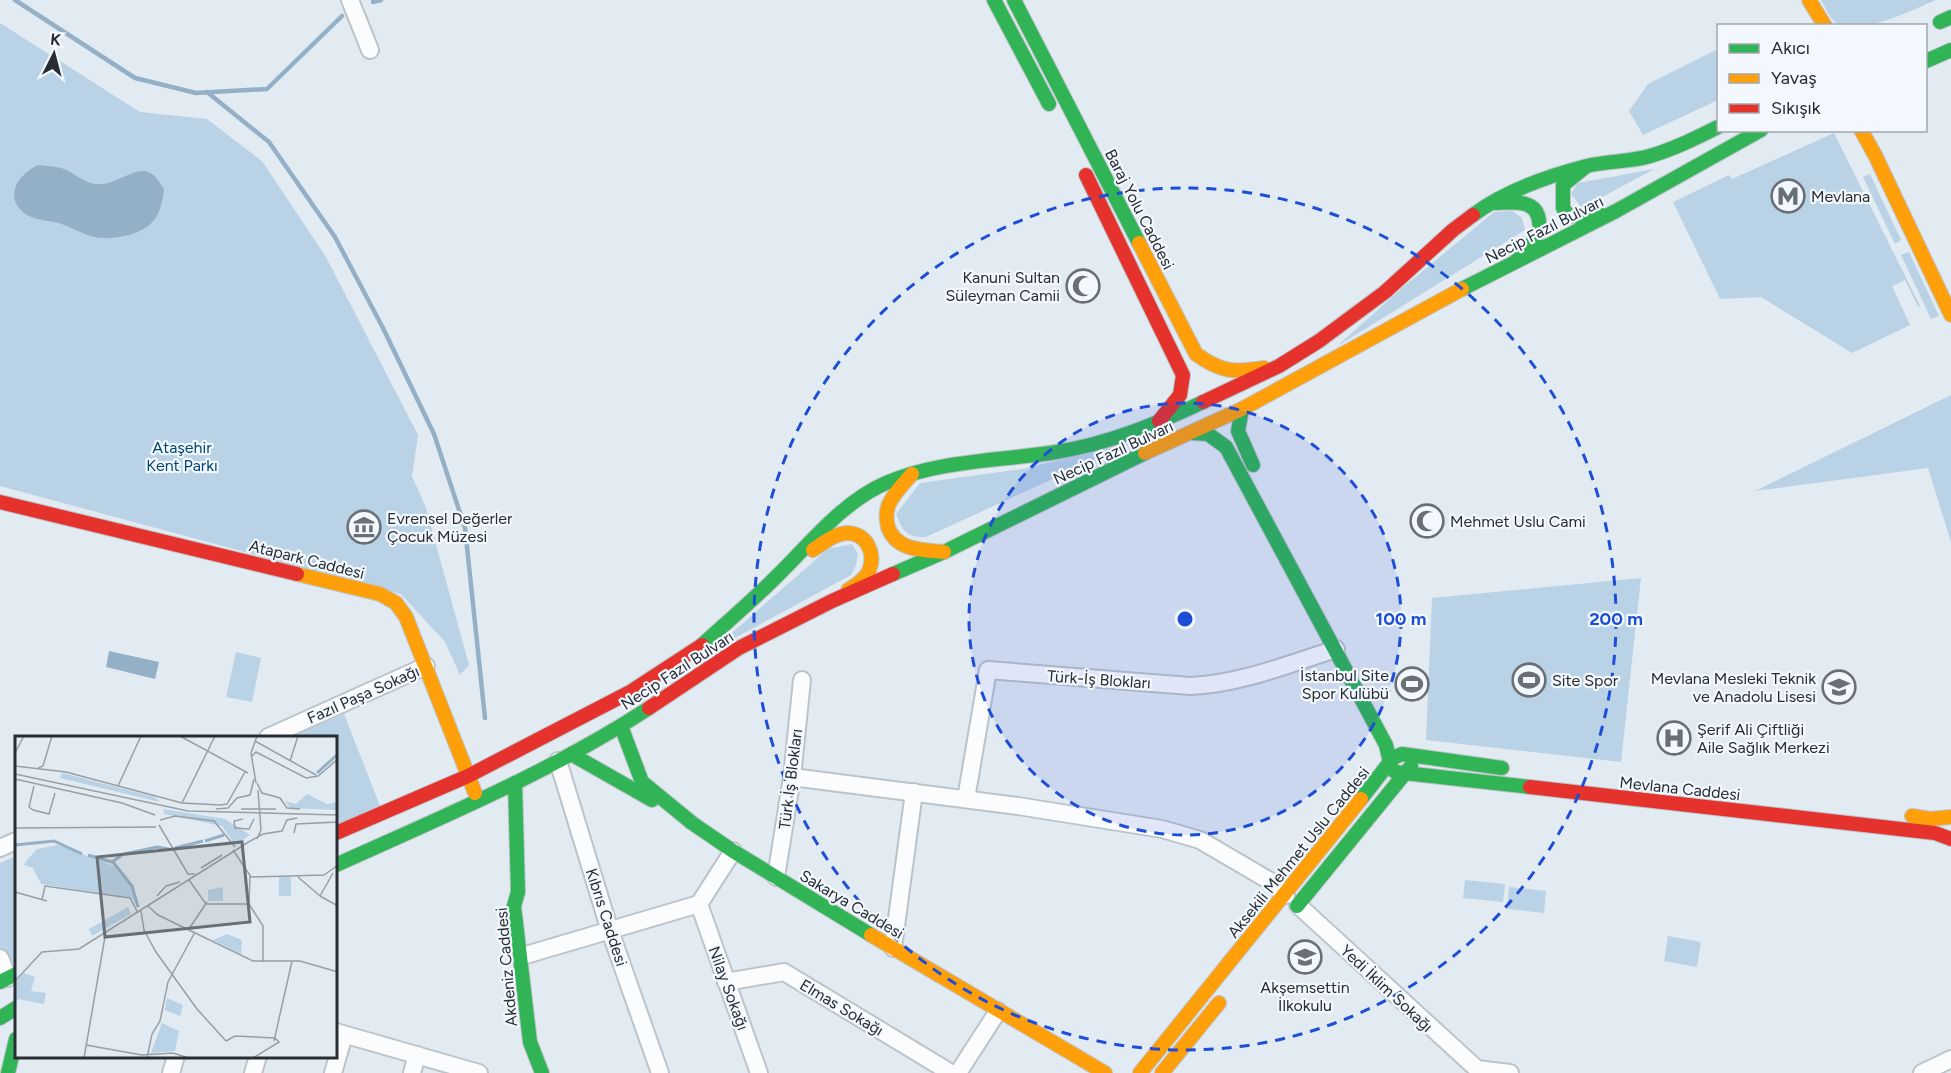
<svg xmlns="http://www.w3.org/2000/svg" width="1951" height="1073" font-family="Figtree,sans-serif">
<rect width="100%" height="100%" fill="#e3ebf2"/>
<!-- green -->
<g fill="#b9d2e5">
<path d="M1821 0H1936C1912 10 1868 33 1841 25 1831 23 1826 8 1821 0Z"/>
<path d="M0 23 140 112 207 119 262 161 326 257 418 435 412 476 426 508 469 665 460 675 445 642 401 594 0 486Z"/>
<path d="M1718 49V100L1643 135 1629 111 1648 84Z"/>
<path d="M1834 133 1920 306 1918 307 1905 280 1892 286 1910 325 1852 353 1761 297 1720 299 1673 202 1729 175 1732 179Z"/>
<path d="M1654 169 1582 208 1571 194 1578 183Z"/>
<path d="M1870 174 1901 240 1895 244 1863 177Z"/>
<path d="M1512 211 1522 218 1525 230 1336 347 1400 290 1494 212Z"/>
<path d="M1909 252 1939 316 1931 319 1901 255Z"/>
<path d="M1951 395V542L1928 468 1755 491Z"/>
<path d="M1129 444 926 537C906 537 903 532 896 514L920 483 1022 469Z"/>
<path d="M852 544 858 554 856 565 851 575 711 651 828 549Z"/>
<path d="M1641 578 1621 762 1426 740 1432 598Z"/>
<path d="M236 652 261 658 252 702 226 697Z"/>
<path d="M344 714 380 806 336 825V737H290Z"/>
<path d="M16 856V962L0 969V863Z"/>
<path d="M1465 880 1505 884 1503 902 1463 898Z"/>
<path d="M1509 887 1546 891 1544 913 1507 909Z"/>
<path d="M1668 936 1701 942 1697 967 1664 961Z"/>
</g>
<!-- water -->
<g fill="#93b0c7">
<path d="M38 165C45 166 54 166 61 168 74 172 83 183 96 184 115 186 128 170 146 171L155 176 164 189C163 198 161 208 157 216 146 235 113 241 94 237 82 234 71 227 59 223 46 220 29 220 20 209 5 192 22 172 38 165Z"/>
<path d="M109 651 159 662 155 679 106 667Z"/>
</g>
<g fill="none" stroke-linecap="round" stroke-linejoin="round">
<!-- stream -->
<g stroke="#93b0c7" stroke-width="4.5">
<path d="M15 0 135 78 196 93 267 89 342 16"/>
<path d="M373 2 381 0"/>
<path d="M207 92 269 142 335 237 383 328 434 434 465 528 485 718"/>
</g>
<!-- street casing -->
<g stroke="#bdc4c9" stroke-width="20">
<g id="street">
<path d="M350 0 370 50"/>
<path d="M268 737 426 666"/>
<path d="M558 761 610 931 660 1073"/>
<path d="M792 777 1018 806 1162 829 1200 840 1270 881 1286 895"/>
<path d="M966 799 988 670 1190 686C1240 684 1289 664 1336 649"/>
<path d="M0 848 16 841"/>
<path d="M776 877 792 777 802 680"/>
<path d="M699 904 759 1073"/>
<path d="M1298 905 1477 1069 1510 1073"/>
<path d="M893 948 914 792"/>
<path d="M519 957 699 904 733 851"/>
<path d="M0 958 8 978"/>
<path d="M726 982 784 972 951 1073"/>
<path d="M336 1032 479 1073"/>
<path d="M171 1073 176 1056"/>
<path d="M253 1073 258 1056"/>
<path d="M333 1073 344 1035"/>
<path d="M412 1073 417 1055"/>
<path d="M958 1073 998 1011"/>
<path d="M1922 1073 1951 1059"/>
</g>
</g>
<!-- fast casing -->
<g stroke="#bdc4c9" stroke-width="16">
<g id="fast">
<path d="M994 0 1049 104"/>
<path d="M1014 0 1139 243"/>
<path d="M1940 22 1951 17"/>
<path d="M1926 61 1951 50"/>
<path d="M1584 168 1563 185V208L1568 215C1580 218 1590 218 1602 215"/>
<path d="M1496 203C1513 202 1537 199 1539 221 1540 226 1540 232 1537 236 1533 244 1524 251 1518 258"/>
<path d="M1473 215C1505 191 1548 176 1587 166 1607 161 1630 162 1650 156 1674 149 1696 138 1718 127"/>
<path d="M1462 289 1616 211 1761 130"/>
<path d="M1242 409 1238 431 1253 465"/>
<path d="M1192 433 1208 434 1226 447 1386 745 1391 767 1395 772 1530 787"/>
<path d="M893 574 944 552 1145 453"/>
<path d="M702 645C726 623 752 601 776 577 809 545 842 502 886 483 940 460 1000 461 1056 452 1108 444 1156 424 1203 402"/>
<path d="M621 726 642 782 692 823 733 851 871 935"/>
<path d="M571 754 652 800"/>
<path d="M515 783 518 892 514 906 530 1042 542 1073"/>
<path d="M1361 799 1393 758 1402 754 1502 768"/>
<path d="M336 865C442 817 551 772 649 708"/>
<path d="M1297 906 1411 766"/>
<path d="M0 982 16 974"/>
<path d="M0 1018 16 1008"/>
<path d="M8 1073 16 1039"/>
</g>
</g>
<!-- slow casing -->
<g stroke="#bdc4c9" stroke-width="16">
<g id="slow">
<path d="M1809 0 1825 26"/>
<path d="M1861 130 1875 155 1951 315"/>
<path d="M1139 243 1196 354C1221 372 1234 373 1264 368"/>
<path d="M1145 453 1242 409 1462 289"/>
<path d="M912 474C904 483 894 493 889 504 886 511 886 519 888 527 896 551 923 550 944 552"/>
<path d="M813 550C823 543 834 534 847 533 867 533 876 554 869 571 865 580 856 585 848 590"/>
<path d="M297 574 380 594 396 603 406 617 475 793"/>
<path d="M1912 816 1930 819 1951 817"/>
<path d="M871 935 1105 1073"/>
<path d="M1140 1073 1361 799"/>
<path d="M1162 1073 1219 1003"/>
</g>
</g>
<!-- jam casing -->
<g stroke="#bdc4c9" stroke-width="16">
<g id="jam">
<path d="M1086 175 1183 375 1180 395 1159 421"/>
<path d="M1203 402 1279 366 1319 341 1385 292 1453 230 1473 215"/>
<path d="M0 502 297 574"/>
<path d="M649 708 739 648 832 601 893 574"/>
<path d="M1530 787 1935 833 1951 839"/>
<path d="M336 833 468 776 630 692 702 645"/>
</g>
</g>
<!-- street -->
<use href="#street" stroke="#fbfcfd" stroke-width="16"/>
<!-- fast -->
<use href="#fast" stroke="#30b455" stroke-width="14"/>
<!-- slow -->
<use href="#slow" stroke="#ff9f0a" stroke-width="14"/>
<!-- jam -->
<use href="#jam" stroke="#e5322d" stroke-width="14"/>
</g>
<!-- distance rings -->
<circle cx="1185" cy="619" r="216" fill="#1d4ed8" fill-opacity=".12"/>
<g fill="none" stroke="#1d4ed8" stroke-width="3" stroke-dasharray="10 8">
<circle cx="1185" cy="619" r="216"/>
<circle cx="1185" cy="619" r="431"/>
</g>
<!-- icons -->
<defs>
<g id="metro-ring" transform="scale(1.725)"><circle r="9.5" fill="#f2f8fd" stroke="#697075" stroke-width="1.5"/><path d="M-5.5 5V-5H-3L0 0L3-5H5.5V5H3V-.5L0 4L-3-.5V5Z" fill="#697075"/></g>
<g id="mosque-ring" transform="scale(1.725)"><circle r="9.5" fill="#f2f8fd" stroke="#697075" stroke-width="1.5"/><path d="M3.5-4.9A6 6 0 1 0 3.5 4.9A5 5 0 1 1 3.5-4.9Z" fill="#697075"/></g>
<g id="museum-ring" transform="scale(1.725)"><circle r="9.5" fill="#f2f8fd" stroke="#697075" stroke-width="1.5"/><path d="M0-6L6-3V-2H-6V-3ZM-5-1h2V3h-2ZM-1-1h2V3h-2ZM3-1h2V3H3ZM-6 4H6V6H-6Z" fill="#697075"/></g>
<g id="stadium-ring" transform="scale(1.725)"><circle r="9.5" fill="#f2f8fd" stroke="#697075" stroke-width="1.5"/><path d="M0-5a6.5 5 0 1 0 0 10a6.5 5 0 1 0 0-10ZM-3.5-1.8h7v3.6h-7Z" fill="#697075"/></g>
<g id="school-ring" transform="scale(1.725)"><circle r="9.5" fill="#f2f8fd" stroke="#697075" stroke-width="1.5"/><path d="M0-5L7-2L0 1L-7-2ZM-4 1L0 2.5L4 1V4Q0 6-4 4Z" fill="#697075"/></g>
<g id="hospital-ring" transform="scale(1.725)"><circle r="9.5" fill="#f2f8fd" stroke="#697075" stroke-width="1.5"/><path d="M-5-5h3v3.5h4V-5h3V5h-3V1.5h-4V5h-3Z" fill="#697075"/></g>
</defs>
<g fill-rule="evenodd">
<use href="#metro-ring" x="1788" y="196"/>
<use href="#mosque-ring" x="1083" y="286"/>
<use href="#mosque-ring" x="1427" y="521"/>
<use href="#museum-ring" x="364" y="527"/>
<use href="#stadium-ring" x="1529" y="680"/>
<use href="#stadium-ring" x="1412" y="684"/>
<use href="#school-ring" x="1839" y="687"/>
<use href="#hospital-ring" x="1674" y="738"/>
<use href="#school-ring" x="1305" y="957"/>
</g>
<g text-anchor="middle" stroke-width="4.5" stroke-linejoin="round" paint-order="stroke">
<!-- poi labels -->
<g font-size="16" fill="#272d32" stroke="#f2f8fd" text-anchor="start">
<text x="1811" y="202">Mevlana</text>
<text x="1060" y="283" text-anchor="end">Kanuni Sultan<tspan x="1060" dy="18">Süleyman Camii</tspan></text>
<text x="387" y="524">Evrensel Değerler<tspan x="387" dy="18">Çocuk Müzesi</tspan></text>
<text x="1450" y="527">Mehmet Uslu Cami</text>
<text x="1389" y="681" text-anchor="end">İstanbul Site<tspan x="1389" dy="18">Spor Kulübü</tspan></text>
<text x="1816" y="684" text-anchor="end">Mevlana Mesleki Teknik<tspan x="1816" dy="18">ve Anadolu Lisesi</tspan></text>
<text x="1552" y="686">Site Spor</text>
<text x="1697" y="735">Şerif Ali Çiftliği<tspan x="1697" dy="18">Aile Sağlık Merkezi</tspan></text>
<text x="1305" y="993" text-anchor="middle">Akşemsettin<tspan x="1305" dy="18">İlkokulu</tspan></text>
</g>
<!-- street labels -->
<g font-size="16" fill="#272d32" stroke="#f2f8fd">
<text transform="translate(1140 209) rotate(63)" y="6">Baraj Yolu Caddesi</text>
<text transform="translate(1544 229) rotate(-27)" y="6">Necip Fazıl Bulvarı</text>
<text transform="translate(1113 452) rotate(-25)" y="6">Necip Fazıl Bulvarı</text>
<text transform="translate(307 559) rotate(14)" y="6">Atapark Caddesi</text>
<text transform="translate(677 670) rotate(-33)" y="6">Necip Fazıl Bulvarı</text>
<text transform="translate(1099 679) rotate(4)" y="6">Türk-İş Blokları</text>
<text transform="translate(363 694) rotate(-24)" y="6">Fazıl Paşa Sokağı</text>
<text transform="translate(790 779) rotate(-83)" y="6">Türk İş Blokları</text>
<text transform="translate(1680 788) rotate(6)" y="6">Mevlana Caddesi</text>
<text transform="translate(1298 852) rotate(-51)" y="6">Aksekili Mehmet Uslu Caddesi</text>
<text transform="translate(852 904) rotate(31)" y="6">Sakarya Caddesi</text>
<text transform="translate(607 917) rotate(72)" y="6">Kıbrıs Caddesi</text>
<text transform="translate(506 967) rotate(-95)" y="6">Akdeniz Caddesi</text>
<text transform="translate(729 988) rotate(70)" y="6">Nilay Sokağı</text>
<text transform="translate(1387 988) rotate(43)" y="6">Yedi İklim Sokağı</text>
<text transform="translate(842 1007) rotate(31)" y="6">Elmas Sokağı</text>
</g>
<!-- park labels -->
<g font-size="16" fill="#01476f" stroke="#f2f8fd">
<text x="182" y="453">Ataşehir<tspan x="182" dy="18">Kent Parkı</tspan></text>
</g>
</g>
<!-- overview -->
<g transform="translate(15 736)">
<rect width="322" height="322" fill="#e3ebf2"/>
<path d="M47 37 140 61 145 66 45 42ZM292 58 312 68 322 66V74L275 72 270 65 281 68ZM148 73 210 83 235 99 220 109 207 90 149 78ZM43 109 102 131 116 150 121 168 116 162 26 148 18 132 9 129 11 125 22 113ZM264 141H276V160H264ZM208 151V165H193V154ZM113 171 116 178 77 200 74 193ZM212 198 227 204 226 218 198 204ZM9 237 20 241 16 255 31 257 29 268 3 263 0 267V247ZM152 262 168 269 165 280 150 274ZM147 287 164 295 160 315 136 317Z" fill="#b9d2e5"/>
<path fill="none" stroke="#93b0c7" stroke-width="3" d="M302 37 323 18M190 105 209 99M0 109 39 105 67 118M160 112 188 105M109 118 142 111 154 113M73 119 97 126 107 119M98 126 117 150 123 171"/>
<path fill="none" stroke="#989fa5" stroke-width="1.5" d="M165 0 233 37M240 5 301 39M0 17 9 0M237 20 241 16 291 42 303 40 323 23M275 25 283 0M0 30 51 36 167 67 205 69 212 68 230 36M23 32 28 30 37 0M0 38 173 75 323 79M0 43 107 67 140 79M241 47 236 17 242 0M242 47 247 57 265 62 272 72 285 73M19 50 14 71 18 74 34 78 40 57M103 50 126 0M167 67 200 0M201 73 213 72 222 62 235 59 239 43M226 73H261M228 83 219 85 220 92 234 93 239 83M145 84 160 80 199 85 220 111M144 89 173 138H180M0 92 141 91M279 97 281 88 323 86M242 103 246 94 243 54M230 108 248 98 267 95 272 84 282 82M218 114 236 141 309 139 323 129M186 132 207 119M235 140 234 168 248 190V226M283 141 305 160M174 144 191 168H235M0 156 32 165M142 160 151 150 165 146M305 160 323 170M305 160 318 137M27 164 30 150 115 162 123 177M133 170 143 179 238 225H285L323 236M126 175 129 194 141 216 182 273 211 305M174 193 192 166M0 245 27 216 64 213 232 107M211 305 220 300 260 302M259 305 277 225M71 309 127 319 158 317 174 322M69 322 91 195M132 322 137 298 145 285 153 246 180 196M238 322 264 306 260 302"/>
<path fill="#697075" fill-opacity="0.15" stroke="#697075" stroke-width="3" d="M227 106 235 186 90 201 82 121Z"/>
<rect width="322" height="322" fill="none" stroke="#272d32" stroke-width="3"/>
</g>
<circle cx="1185" cy="619" r="9" fill="#1d4ed8" stroke="#f2f8fd" stroke-width="3"/>
<g font-size="18" text-anchor="middle" font-weight="bold" fill="#1d4ed8" stroke="#f2f8fd" stroke-width="4.5" stroke-linejoin="round" paint-order="stroke">
<text x="1401" y="625">100 m</text>
<text x="1616" y="625">200 m</text>
</g>
<!-- legend -->
<rect x="1717" y="24" width="210" height="108" fill="#f2f8fd" stroke="#a1a7ac" stroke-width="1.5"/>
<rect x="1729" y="44" width="30" height="9" fill="#30b455" stroke="#a1a7ac" stroke-width="1.5"/>
<text x="1771" y="54" font-size="18" fill="#272d32">Akıcı</text>
<rect x="1729" y="74" width="30" height="9" fill="#ff9f0a" stroke="#a1a7ac" stroke-width="1.5"/>
<text x="1771" y="84" font-size="18" fill="#272d32">Yavaş</text>
<rect x="1729" y="104" width="30" height="9" fill="#e5322d" stroke="#a1a7ac" stroke-width="1.5"/>
<text x="1771" y="114" font-size="18" fill="#272d32">Sıkışık</text>
<!-- north arrow -->
<g transform="translate(54 54) rotate(6)" stroke="#f2f8fd" stroke-width="4.5" paint-order="stroke">
<path d="M0-4.5L10 22L0 15L-10 22Z" fill="#272d32"/>
<text y="-9" font-size="16" font-weight="bold" text-anchor="middle" fill="#272d32">K</text>
</g>
</svg>
